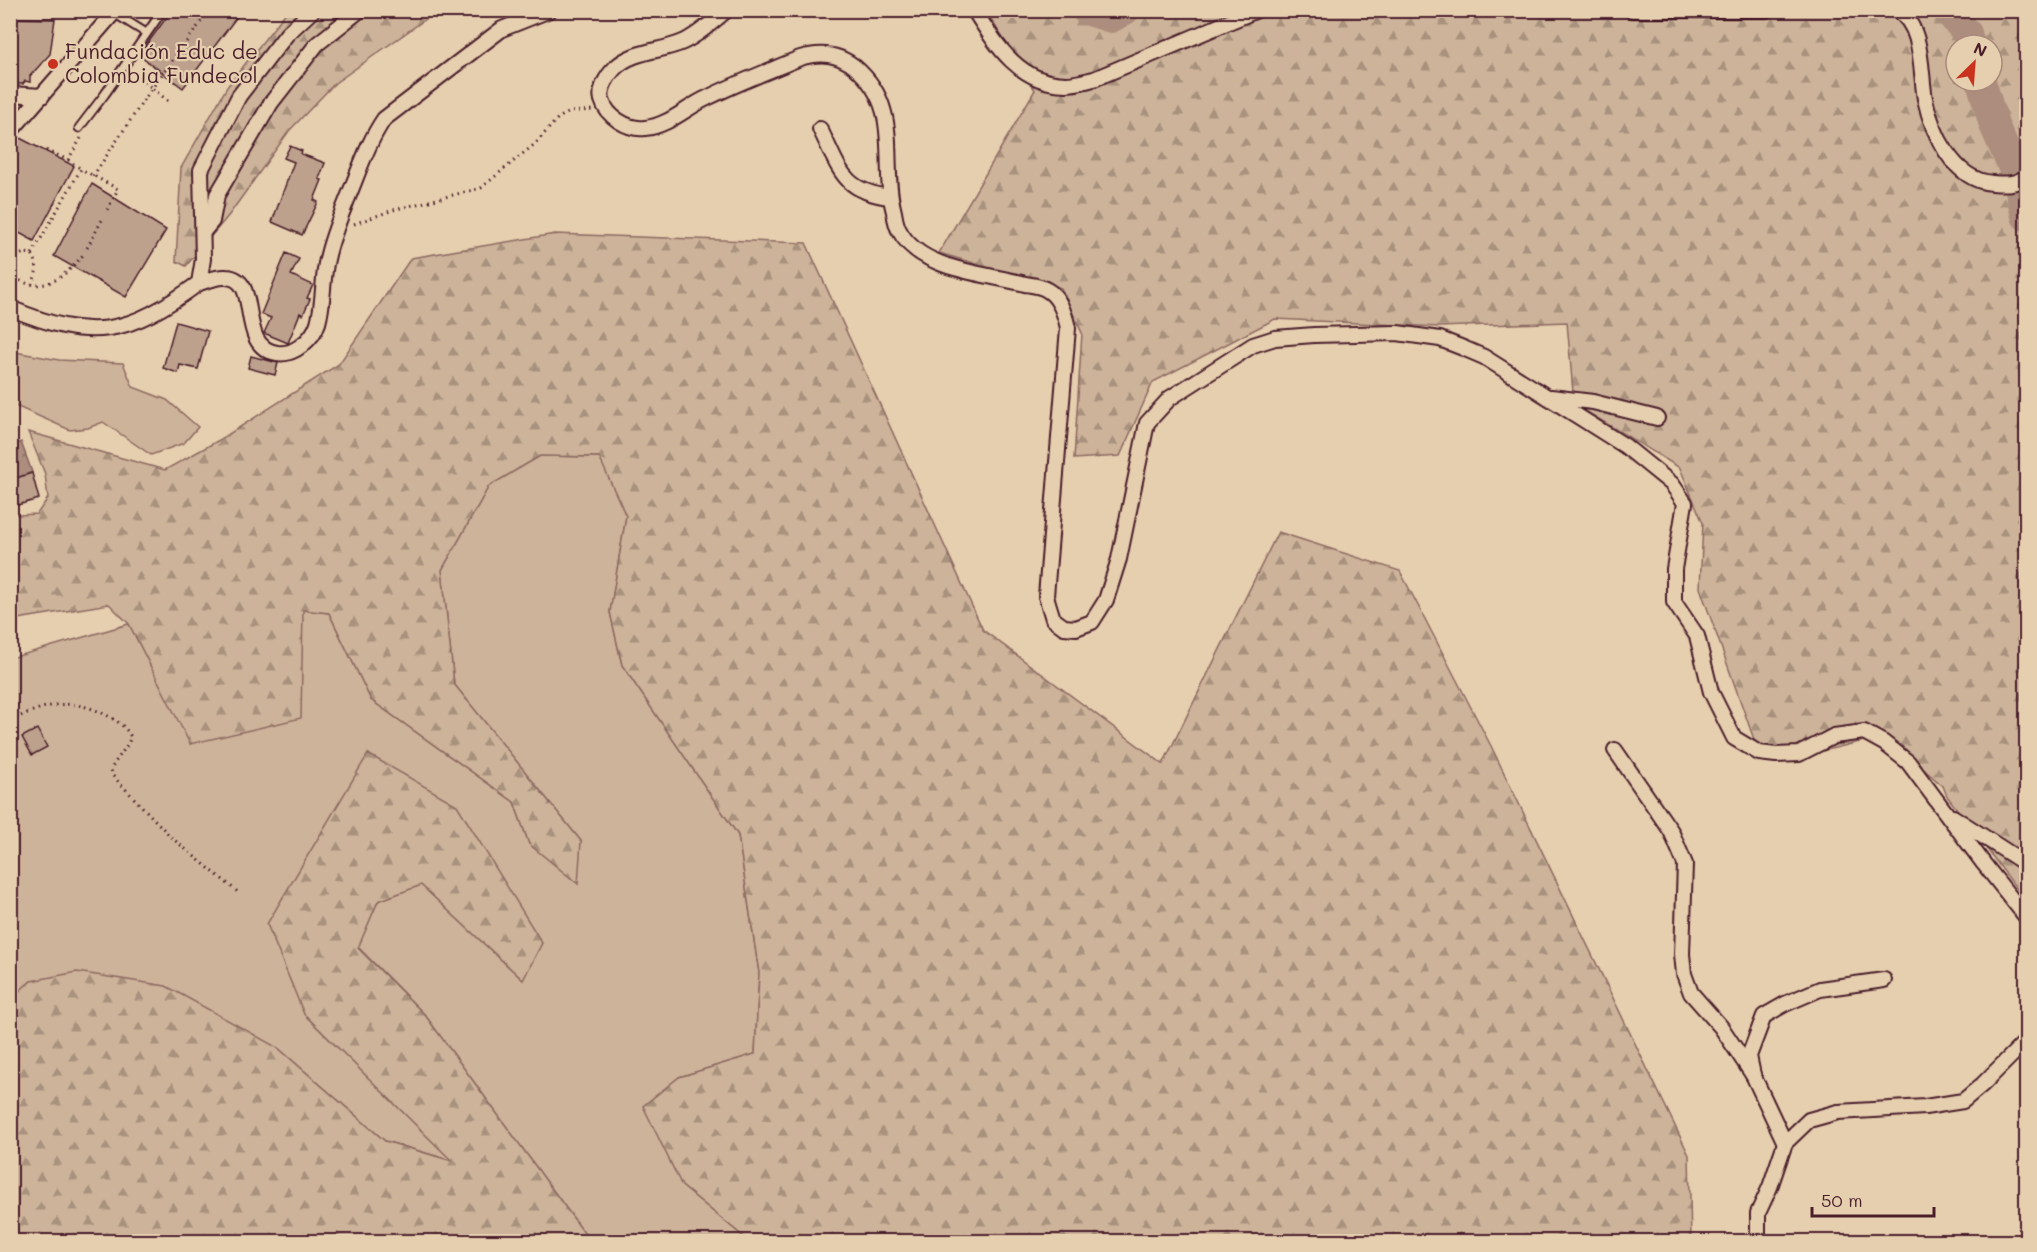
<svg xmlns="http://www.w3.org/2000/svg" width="2037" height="1252" font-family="Mali,sans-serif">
<defs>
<pattern id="forest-firs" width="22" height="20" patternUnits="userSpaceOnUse" patternTransform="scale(1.5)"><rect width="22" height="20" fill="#cdb399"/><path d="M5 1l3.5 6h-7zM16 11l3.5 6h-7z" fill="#a8917d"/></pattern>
<pattern id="water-ripples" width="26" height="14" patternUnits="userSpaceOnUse" patternTransform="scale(1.5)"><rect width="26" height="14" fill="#ad8e7e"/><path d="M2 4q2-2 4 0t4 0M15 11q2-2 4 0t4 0" fill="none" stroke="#8f7367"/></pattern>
</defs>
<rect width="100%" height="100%" fill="#e6cfaf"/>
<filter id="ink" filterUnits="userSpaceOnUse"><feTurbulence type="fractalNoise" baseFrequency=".0167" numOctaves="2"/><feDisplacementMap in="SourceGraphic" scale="12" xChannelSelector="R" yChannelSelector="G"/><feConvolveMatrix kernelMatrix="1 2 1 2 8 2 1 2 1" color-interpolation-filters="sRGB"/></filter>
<g filter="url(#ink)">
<!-- green -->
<g fill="#cdb399" stroke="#8c6962" stroke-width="1.5">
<path d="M10 349 15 352 59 360 123 363 133 387 167 400 198 427 184 443 151 455 103 422 88 428 70 430 11 404Z"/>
<path d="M540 456 600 457 626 516 610 612 622 665 738 835 759 973 755 1054 679 1077 682 1186 749 1241H590L425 1015 358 947 378 901 421 885 523 980 369 754 304 1014 453 1161 385 1141 278 1048 31 981 11 998V658L129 624 191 744 303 610 329 613 371 700 514 802 529 844 581 841 454 684 442 570 489 486Z"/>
</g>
<!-- forest -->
<g fill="url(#forest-firs)" stroke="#8c6962" stroke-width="1.5" fill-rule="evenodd">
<path d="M287 11H437L335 83 289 131 229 215 186 266 176 261 181 168 227 87Z"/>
<path d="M986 11H2026V901L1947 796 1943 786 1907 755 1864 741 1789 759 1756 745 1700 588 1703 523 1680 468 1574 404 1567 322 1439 327 1275 319 1153 382 1120 456 1074 459 1082 333 1061 288 939 253 1035 90ZM1956 45H1992V81H1956Z"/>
<path d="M555 234 806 243 983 630 1163 764 1278 532 1400 571 1491 746 1689 1155 1691 1241H749L682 1186 643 1106 679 1077 755 1054 759 973 738 835 622 665 610 612 626 516 599 457 540 456 489 486 442 570 454 684 581 841 578 884 529 844 514 802 371 700 329 613 303 610 301 718 190 744 129 624 109 604 11 620V511L19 515 37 514 48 498 45 474 28 432 165 470 221 439 339 364 411 258Z"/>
<path d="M368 754 457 805 542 943 523 980 421 885 378 901 358 948 425 1015 590 1241H11V998L31 981 77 972 166 986 278 1048 385 1141 452 1161 304 1014 267 924Z"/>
</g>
<!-- water -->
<path fill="url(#water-ripples)" stroke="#85625d" stroke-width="1.5" d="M21 442 32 472 11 480V446Z"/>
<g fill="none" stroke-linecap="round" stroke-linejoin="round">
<!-- river -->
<g stroke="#ad8e7e" stroke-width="30">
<path d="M1086 10 1111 18 1125 10"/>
<path d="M1947 10 1967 33 1970 45"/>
<path d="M1981 81 1994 125 2017 177 2026 216"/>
</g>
</g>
<!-- building -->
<g fill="#bda18d" stroke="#4a1f2b" stroke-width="1.5">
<path d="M172 10H242L183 88 139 55Z"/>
<path d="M10 18 55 19 50 54 30 76V82L25 81 23 84 10 83Z"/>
<path d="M18 137 74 166 34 241 10 228V141Z"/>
<path d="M290 146 302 151 301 154 325 163 319 179 322 180 314 200 318 202 302 235 272 222 294 162 284 158Z"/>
<path d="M92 184 166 230 126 297 54 256Z"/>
<path d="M286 253 299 259 291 275 313 285 307 298 310 299 303 315 300 313 288 343 264 333 271 318 261 314Z"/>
<path d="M176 322 208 331 198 369 180 365 178 373 163 368Z"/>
<path d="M251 356 278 363 275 375 248 368Z"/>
<path d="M32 473 39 499 14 506 10 494V480Z"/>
<path d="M37 729 47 747 32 755 22 737Z"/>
</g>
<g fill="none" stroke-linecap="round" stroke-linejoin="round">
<!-- service casing -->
<g stroke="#4a1f2b" stroke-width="11">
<g id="service">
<path d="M114 13 146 33"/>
<path d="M79 128 105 94 163 10"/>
</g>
</g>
<!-- minor casing -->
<g stroke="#4a1f2b" stroke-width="18">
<g id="minor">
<path d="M727 10C713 21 699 35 683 42 661 52 633 50 615 68 607 76 599 89 602 100 607 117 628 130 645 128 668 126 687 107 707 98 737 83 769 71 800 58 820 52 838 53 855 67 904 109 880 160 894 212 895 218 896 225 899 230 920 271 985 273 1025 284 1031 285 1041 286 1047 290 1060 297 1065 315 1068 328L1046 596 1053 619 1064 627 1076 628 1092 622 1106 600 1119 559 1147 423 1170 398 1253 345 1275 338 1314 335 1397 333 1440 339 1463 348 1484 357 1625 446 1672 484 1685 503 1674 569V602L1697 636 1711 692 1734 738 1759 753 1776 755 1799 754 1834 736 1864 732 1884 743 1908 762 1984 864 2026 917"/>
<path d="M974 10C996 45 1020 84 1066 84 1075 84 1085 81 1094 79L1257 10"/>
<path d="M1632 10H1766"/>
<path d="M1896 10C1924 24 1920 72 1925 99 1932 132 1953 180 1992 183 2004 184 2017 185 2026 176"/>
<path d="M10 94 42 96"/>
<path d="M820 129C840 168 841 191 890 197"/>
<path d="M10 132 116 10"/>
<path d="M203 232 212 221 217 195 271 103 317 44 360 10"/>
<path d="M199 283C207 281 217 276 226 277 263 278 235 347 277 353 294 356 313 339 318 323 324 303 322 279 327 259 332 235 342 213 351 190 361 165 369 141 384 119L502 29 550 10"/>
<path d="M10 308C93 343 128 335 199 283L203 259 201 170 239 96 287 34 313 10"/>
<path d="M1551 397 1593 402 1657 418"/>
<path d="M1615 750 1671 831 1685 864 1682 954 1684 974 1691 993 1721 1027 1753 1075"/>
<path d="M1953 817 2026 864"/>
<path d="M1785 1143 1753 1075 1749 1056 1764 1016 1785 1004 1820 989 1884 980"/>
<path d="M1758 1242V1213L1770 1187 1785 1143 1809 1120 1838 1112 1925 1107 1963 1101 1983 1084 2026 1041"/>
</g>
</g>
<!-- path -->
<g stroke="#4a1f2b" stroke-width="3" stroke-dasharray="1.5 4.5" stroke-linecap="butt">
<path d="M223 10 231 15"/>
<path d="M168 101 152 88 210 10"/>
<path d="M46 150 68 160 81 169"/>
<path d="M68 160 81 138"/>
<path d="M93 176 152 88 133 73"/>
<path d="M354 224 393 210 481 188 536 143 558 118 570 112 592 110"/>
<path d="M87 248 102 220"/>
<path d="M32 254 81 169 118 189 106 212"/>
<path d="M10 259 24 253 32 254C39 264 37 273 32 284"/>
<path d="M10 274C40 298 64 278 83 255"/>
<path d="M10 721C41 706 67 697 100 712 113 718 124 724 131 737 126 749 117 758 111 769L112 775 172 838 239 893"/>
</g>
<!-- service -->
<use href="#service" stroke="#e6cfaf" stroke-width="7"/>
<!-- minor -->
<use href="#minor" stroke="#e6cfaf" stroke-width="14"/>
</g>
</g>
<!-- markers -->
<circle fill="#c8321e" stroke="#e6cfaf" stroke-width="2" cx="53" cy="64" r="6"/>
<g text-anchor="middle" stroke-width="4.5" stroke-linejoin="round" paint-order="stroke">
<!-- poi labels -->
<g font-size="21" fill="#4a1f2b" stroke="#e6cfaf" text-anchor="start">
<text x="65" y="59">Fundación Educ de<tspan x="65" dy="24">Colombia Fundecol</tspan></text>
</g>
</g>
<!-- margin -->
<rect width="2037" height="1252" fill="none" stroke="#e6cfaf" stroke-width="36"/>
<rect x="18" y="18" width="2001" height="1216" fill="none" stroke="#4a1f2b" stroke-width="2" filter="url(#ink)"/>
<!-- north arrow -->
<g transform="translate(1974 63) rotate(25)"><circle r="28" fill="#e6cfaf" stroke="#a8897a" stroke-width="1.5"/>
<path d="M0-4.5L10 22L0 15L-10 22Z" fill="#c8321e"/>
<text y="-9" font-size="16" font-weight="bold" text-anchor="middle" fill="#4a1f2b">N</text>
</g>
<!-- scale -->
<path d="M1812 1207v9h122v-9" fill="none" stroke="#4a1f2b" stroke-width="3"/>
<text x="1821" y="1207" font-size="18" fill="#4a1f2b" stroke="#e6cfaf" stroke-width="4.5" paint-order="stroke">50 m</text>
</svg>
